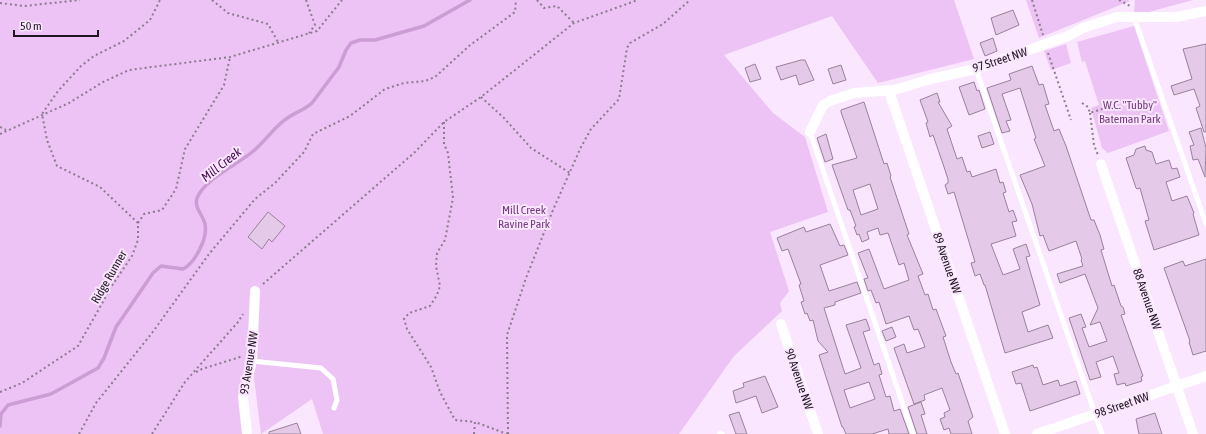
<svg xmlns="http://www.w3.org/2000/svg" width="1206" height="434" font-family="'Asap Condensed',sans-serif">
<rect width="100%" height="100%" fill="#fae6fe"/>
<!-- green -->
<g fill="#edc2f5">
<path d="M0 0H954L974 59 878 83 832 16 724 55 773 113 805 137 828 212 770 232 789 291 780 303 782 311 734 356 679 434H323L312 399 261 434 252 362 243 397 247 434H0Z"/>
<path d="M1026 0H1128L1130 1 1039 38Z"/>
<path d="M1135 0H1193L1134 16Z"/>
<path d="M1134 26 1169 131 1108 153 1102 148 1091 108 1099 105 1085 61 1082 62 1077 42Z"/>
<path d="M1066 44 1071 63 1051 70 1044 51Z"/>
</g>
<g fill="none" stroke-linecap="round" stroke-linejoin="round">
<!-- stream -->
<path stroke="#cc9dd4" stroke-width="3.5" d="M0 426 1 414 8 405 51 394 98 368 104 358 116 327 153 273 161 266 183 269C195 263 208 238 205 224 203 215 194 208 197 198 205 179 236 165 251 153 264 143 273 128 286 119 295 112 305 110 312 103L339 67 346 50 351 43 360 40H375L424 26 470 0"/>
</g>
<!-- building -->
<g fill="#e4cae8" stroke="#99819d" fill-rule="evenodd">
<path d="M1013 10 1019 25 996 35 991 18Z"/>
<path d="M993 38 997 51 985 56 980 43Z"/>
<path d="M1206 44V132H1204L1196 108 1200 106 1194 89 1174 95 1171 86 1192 79 1183 49Z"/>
<path d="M801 60H805L814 80 799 85 796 75 781 80 776 67Z"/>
<path d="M755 64 761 79 750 82 745 68Z"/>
<path d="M841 65 846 80 833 84 828 69Z"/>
<path d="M1032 66 1039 85 1043 84 1049 104 1045 105 1054 131 1059 129 1066 146 1091 220H1094L1100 235 1104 249 1101 250 1112 286 1114 285 1121 306 1123 307 1125 314 1121 315 1143 376 1141 377 1142 381 1126 386 1125 383 1117 385 1114 374 1119 373 1113 356 1096 362 1101 377 1090 380 1069 318 1081 314 1086 327 1082 328 1089 347 1107 341 1100 322 1090 325 1098 308 1085 274 1060 283 1057 274 1083 266 1081 260 1082 259 1076 241 1049 251 1043 235 1040 236 1032 204 1020 175 1045 166 1034 139 1036 138 1020 88 1002 94 1011 120 1006 121 1010 131 1002 133 987 88 1011 80 1009 74Z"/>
<path d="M974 82 977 91 979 90 985 109 969 115 959 87Z"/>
<path d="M937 93 940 102H938L952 126 947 129 957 159 962 157 967 172 970 171 972 177 996 169 1000 183 1003 182 1006 192 1003 193 1009 212 1013 210 1017 221 1012 222 1016 236 991 244 1003 275 1020 269 1013 249 1026 244 1030 256 1026 257 1040 305 1022 312 1028 332 1048 325 1053 338 1005 353 985 285H984L980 274 975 276 971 263 975 262 954 192 948 194 945 185 948 183V179L943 164 933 135 930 137 926 123 928 122 920 100Z"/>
<path d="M864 102 884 164 887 163 891 176 890 177 909 234 907 235 923 274 918 276 925 295 928 294 933 310 936 309 946 336 943 337 951 362 956 374 958 373 973 417 968 421 972 434H951L949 428 944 430 940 419 945 417 944 413 950 410 942 388 924 395 925 400 914 404 894 348 904 344 907 353 925 347 918 329 914 330 909 316 886 324 879 302 876 303 871 290 868 291 864 279 868 278 858 253 869 249 884 289 909 280 904 263 899 265 888 233 880 235 878 228 867 232 869 239 862 242 859 234 857 235 854 227 856 226 850 210H848L832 165 857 158 841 112V110ZM870 184 878 209 861 215 853 190Z"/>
<path d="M1201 128 1206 148 1205 177 1198 159 1193 160 1190 146 1194 145 1189 132Z"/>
<path d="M990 132 994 144 982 148 978 136Z"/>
<path d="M826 134 833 159 825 162 817 138Z"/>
<path d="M1145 146 1146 150 1152 152 1156 164 1169 160 1172 169 1177 168 1180 177 1166 182 1172 201 1187 196 1194 213 1193 214 1199 235 1154 250 1145 221 1149 220 1140 188 1137 189 1136 188 1126 158 1134 155 1136 149Z"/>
<path d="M268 212 285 226 272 242 269 239 262 249 248 237Z"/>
<path d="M830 224 840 246 844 245 848 255 820 265 829 291 857 282 861 293 835 302V305L824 308 845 374 861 368 846 325 866 319 870 330 863 332 874 365 879 363 882 374 879 375 886 397 890 396 894 411 900 409 909 434H889L888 429 872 434H846L843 427H842L819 355 828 352 818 341 813 320 810 321 807 313 805 314 801 302 804 301 799 285 801 284 788 249 782 251 777 238 804 227 806 232ZM869 382 875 399 850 408 844 390Z"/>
<path d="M1206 259V351L1193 355 1189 342 1190 341 1164 268 1183 261 1185 266Z"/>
<path d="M892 327 896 337 886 341 882 331Z"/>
<path d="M1033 365 1034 368 1037 367 1043 385 1058 380 1060 386 1076 381 1080 394 1030 411 1021 383 1016 384 1012 372Z"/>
<path d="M765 376 778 407 762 413 756 396 736 403 733 391 744 387 743 383Z"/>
<path d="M921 402 925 414 921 415 927 434H917L908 407Z"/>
<path d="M739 412 747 434H736L729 415Z"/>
<path d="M1155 413 1162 434H1139L1136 419Z"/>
<path d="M297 423 301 434H269V432Z"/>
</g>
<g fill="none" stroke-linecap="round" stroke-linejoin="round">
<!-- path -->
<g stroke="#8a7c8d" stroke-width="2" stroke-dasharray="2 3" stroke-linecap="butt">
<path d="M212 0 228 13 268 24 278 42"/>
<path d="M306 0 315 25 309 33"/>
<path d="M537 0 544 8 557 6 574 23"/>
<path d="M1032 0 1043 35"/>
<path d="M1119 0 1130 6"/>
<path d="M0 3 24 6 80 0"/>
<path d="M1048 53 1071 120"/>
<path d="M481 97 504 118 531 148 570 173"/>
<path d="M1082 103 1088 107 1090 113 1102 109 1112 100"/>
<path d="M1090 113 1094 145 1098 155"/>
<path d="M444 122V144L448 153 453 198 445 240 437 253 436 266 440 286 437 295 430 306 409 313 404 319 407 329 431 367 440 392 455 420 475 422"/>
<path d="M0 127 6 130"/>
<path d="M0 134 69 103 103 82 129 70 230 57 317 31 342 0"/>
<path d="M138 223 100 187 57 166 47 140 42 114 58 91 81 66 94 56 124 41 150 20 160 0"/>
<path d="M263 284 415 152 444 122 481 97 574 23 638 0"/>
<path d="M196 372 202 369 243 356"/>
<path d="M0 392 22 383 78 346 113 284 132 256 138 240V223L144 214 162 210 176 189 185 149 224 85 230 57"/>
<path d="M79 434 96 403 152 333 209 254 255 199 275 183 304 152 313 134 350 116 385 89 404 83 425 81 435 77 469 46 511 15 515 12 516 0"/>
<path d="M152 434 185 382 238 322 243 314"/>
<path d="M474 434 475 422 507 434"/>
<path d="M508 434 507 335 526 278 553 210 581 147 591 129 619 99 627 48 630 43 663 24 690 0"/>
</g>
<!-- service -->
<g stroke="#fff" stroke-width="5">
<path d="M1134 17 1206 224"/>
<path d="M976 69 1102 434"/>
<path d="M810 132 913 434"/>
<path d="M252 361 321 368 333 379 337 400 334 408"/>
<path d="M720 433 722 434"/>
</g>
<!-- minor -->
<g stroke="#fff" stroke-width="10">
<path d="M889 91 1005 434"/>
<path d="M810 132 823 105 830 101 854 93 894 90 931 79 976 69 1068 36 1083 28 1117 17H1176L1206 11"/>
<path d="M1101 164 1193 434"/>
<path d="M781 324 818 434"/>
<path d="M247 434 243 397 252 361 255 291"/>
<path d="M1037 434 1206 376"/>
</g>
</g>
<g text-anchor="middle" stroke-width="4" stroke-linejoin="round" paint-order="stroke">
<!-- street labels -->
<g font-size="12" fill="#201722" stroke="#fae6fe">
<text transform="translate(1000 60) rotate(-18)" y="4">97 Street NW</text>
<text transform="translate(947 263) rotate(71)" y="4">89 Avenue NW</text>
<text transform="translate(109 277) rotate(-60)" y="4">Ridge Runner</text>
<text transform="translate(1147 299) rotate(71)" y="4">88 Avenue NW</text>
<text transform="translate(249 363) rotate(-81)" y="4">93 Avenue NW</text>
<text transform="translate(799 379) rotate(71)" y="4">90 Avenue NW</text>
<text transform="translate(1122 405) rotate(-19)" y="4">98 Street NW</text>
</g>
<!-- park labels -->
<g font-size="12" fill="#733a7d" stroke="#fae6fe">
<text x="1130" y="109">W.C. "Tubby"<tspan x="1130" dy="14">Bateman Park</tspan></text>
<text x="524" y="214">Mill Creek<tspan x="524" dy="14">Ravine Park</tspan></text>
</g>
<!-- water labels -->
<g font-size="13" font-style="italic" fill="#470d51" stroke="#fae6fe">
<text transform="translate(221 164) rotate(-38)" y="5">Mill Creek</text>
</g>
</g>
<!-- scale -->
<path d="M14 30v6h84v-6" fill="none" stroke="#201722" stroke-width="2"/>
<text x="20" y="30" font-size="12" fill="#201722" stroke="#fae6fe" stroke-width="3" paint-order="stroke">50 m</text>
</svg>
